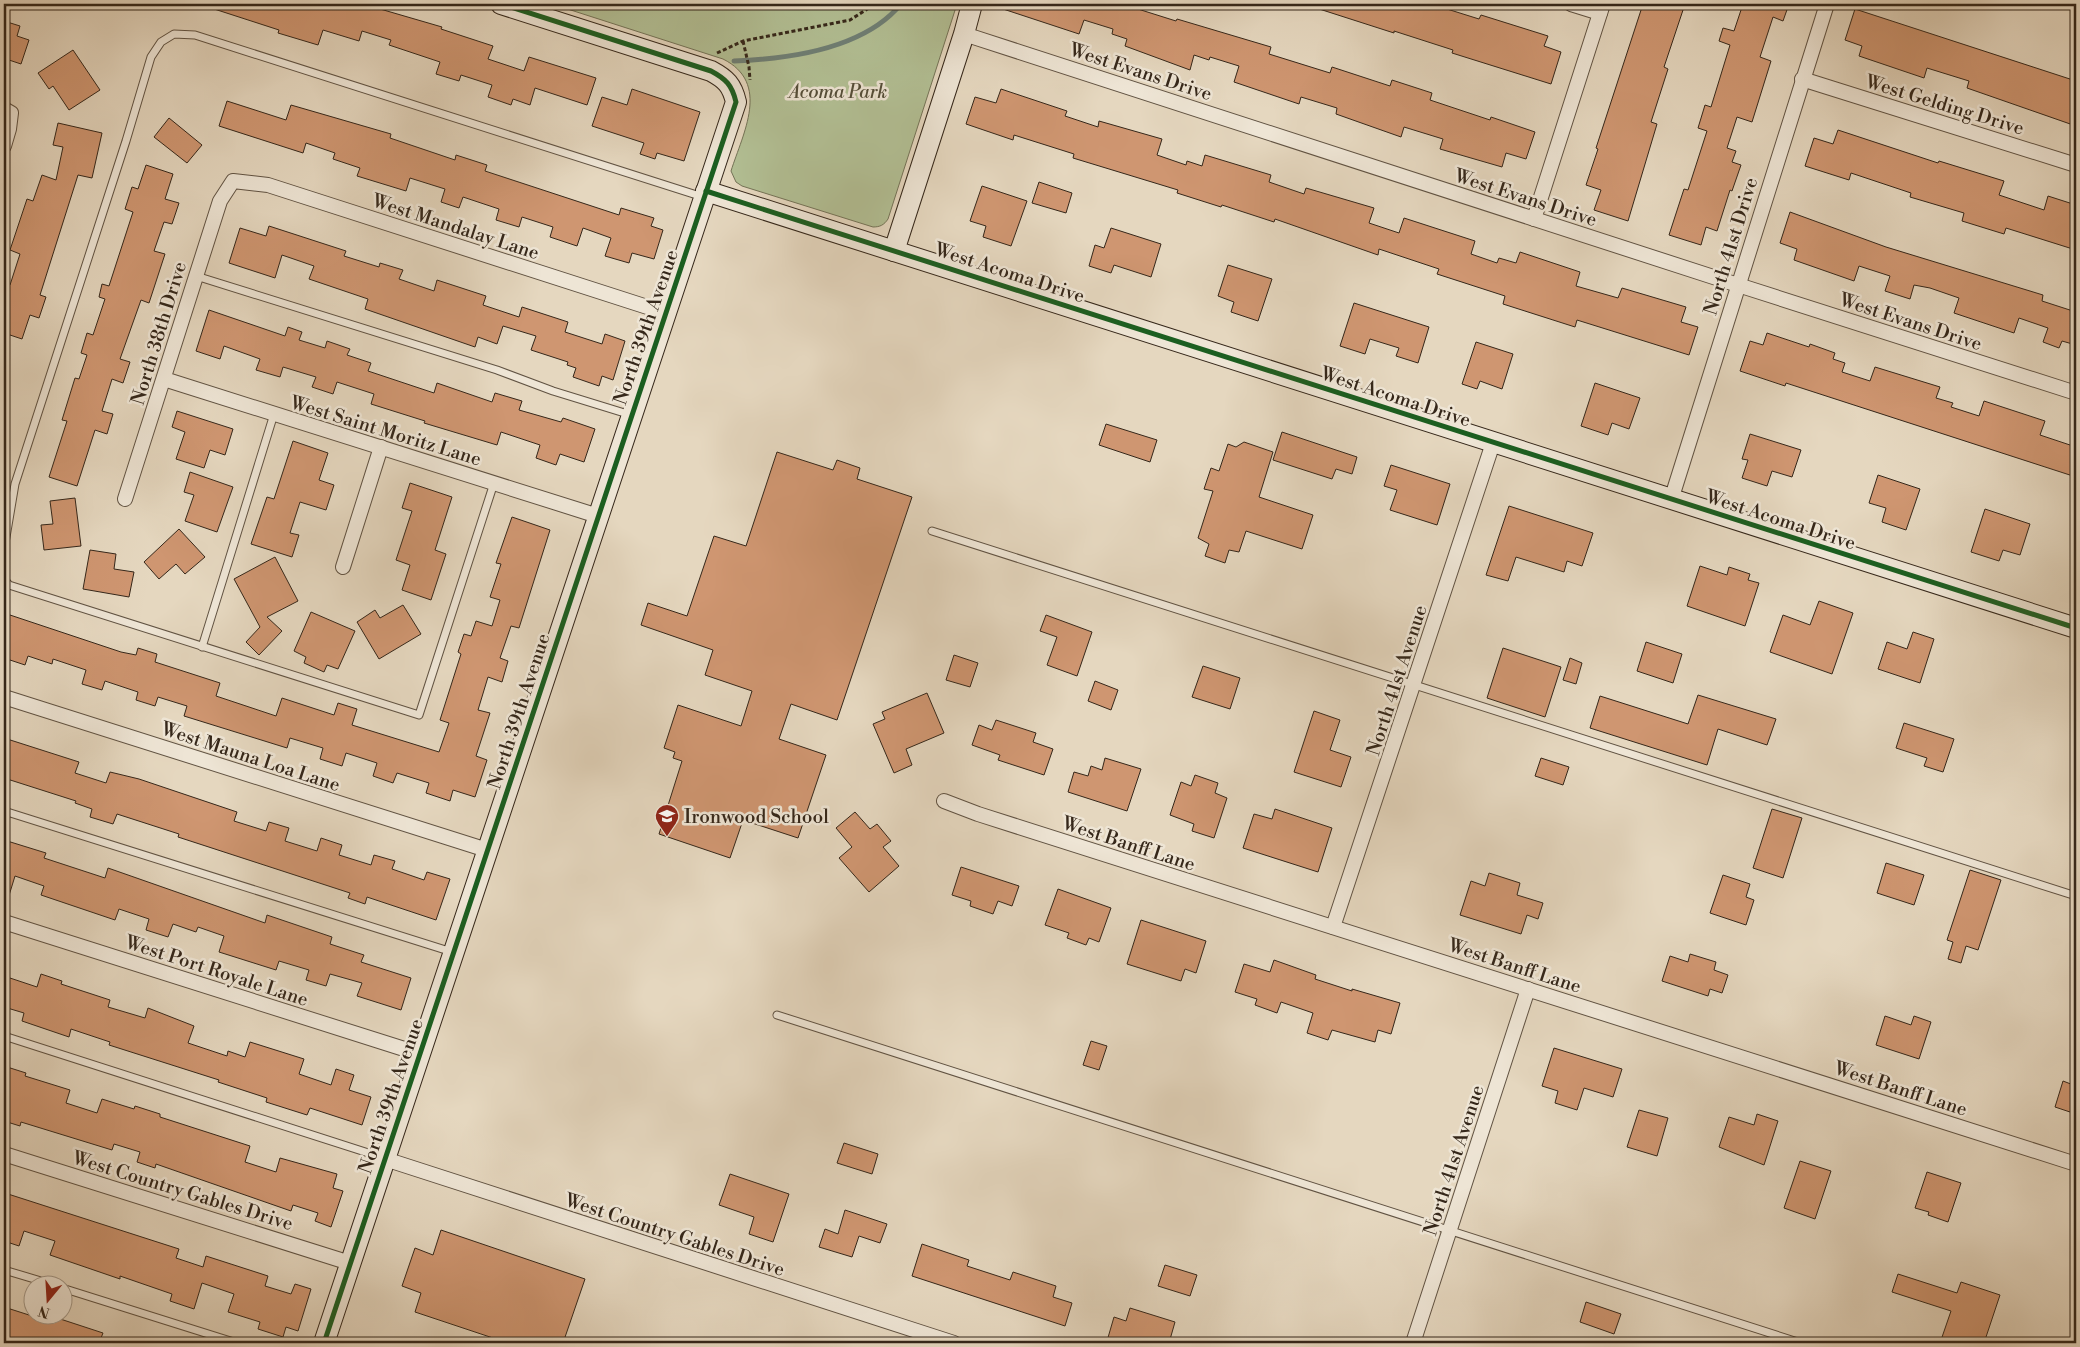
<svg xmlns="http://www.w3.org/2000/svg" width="2080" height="1347" font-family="'Libre Bodoni',serif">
<rect width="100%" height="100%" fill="#e5d7bf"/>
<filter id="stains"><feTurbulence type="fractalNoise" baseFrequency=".004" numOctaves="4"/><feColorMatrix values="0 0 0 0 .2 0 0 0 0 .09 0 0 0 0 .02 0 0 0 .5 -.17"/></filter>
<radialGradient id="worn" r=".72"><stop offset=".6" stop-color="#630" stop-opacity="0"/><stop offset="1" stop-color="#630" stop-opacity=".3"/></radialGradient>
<!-- green -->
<path fill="#b2bf94" stroke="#747357" d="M552 4H957L888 219C884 225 880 227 873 227L742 186 736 182 731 171C743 133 771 83 723 59Z"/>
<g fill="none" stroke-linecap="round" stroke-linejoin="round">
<!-- stream -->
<path stroke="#6f7f75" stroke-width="5" d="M734 61C788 59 864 49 901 4"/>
</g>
<!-- building -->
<g fill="#cf9671" stroke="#35271a">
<path d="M208 4H363L442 27 441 29 493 46 488 59 524 71 529 57 596 78 587 105 535 88 530 105 513 99 511 105 488 97 492 85 461 75 459 81 436 74 440 62 389 45 391 40 362 31 359 41 323 30 318 45 278 33 279 30 208 7Z"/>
<path d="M998 4H1122L1176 21 1177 19 1271 47 1269 54 1330 73 1332 67 1390 86 1392 80 1432 93 1430 100 1490 120 1491 117 1535 132 1526 159 1506 153 1502 167 1440 149 1443 139 1404 127 1401 137 1336 114 1337 108 1301 97 1299 104 1234 82 1239 66 1210 57 1209 60 1194 55 1190 70 1125 46 1127 39 1112 34 1113 29 1084 20 1079 34 997 7Z"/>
<path d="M1314 4H1431L1479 19 1481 15 1548 36 1544 46 1561 52 1551 84 1452 53 1453 50 1394 31V33L1313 7Z"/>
<path d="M1643 4H1685L1664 67 1668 69 1651 122 1657 124 1628 221 1594 210 1601 190 1586 185 1598 149 1596 148Z"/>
<path d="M1740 4H1789L1783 21 1773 17 1760 57 1771 61 1752 122 1737 117 1727 148 1736 151 1732 162 1741 165 1732 191 1730 190 1717 231 1706 227 1701 245 1669 235 1684 189 1688 190 1707 131 1698 128 1705 105 1711 107 1730 45 1719 41 1723 28 1734 31 1742 7H1739Z"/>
<path d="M1855 9 2076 81V126L1967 88 1969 81 1927 68 1924 78 1859 56 1862 46 1845 40Z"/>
<path d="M4 21 20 26 17 36 29 40 21 64 9 60 7 69 4 68Z"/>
<path d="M73 50 100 90 69 110 53 86 49 89 38 73Z"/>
<path d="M632 89 700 112 684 161 657 153 655 159 640 154 644 143 592 126 602 97 627 105Z"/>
<path d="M1001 89 1067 111 1065 116 1098 127 1099 121 1162 139 1157 155 1186 165 1187 161 1202 166 1205 155 1271 175 1269 182 1304 194 1306 188 1374 208 1369 223 1399 233 1404 218 1475 241 1471 254 1497 263 1499 258 1516 263 1520 252 1580 272 1576 286 1618 298 1622 288 1686 307 1681 322 1698 327 1689 355 1577 320 1575 327 1503 304 1505 296 1437 274 1439 269 1379 249 1378 255 1275 219 1274 222 1222 205 1221 207 1177 193 1178 190 1073 158 1074 154 1014 135 1013 140 966 124 975 97 996 103Z"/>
<path d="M227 101 286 120 291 105 391 134 390 138 455 160 456 155 487 165 485 171 619 215 621 208 654 218 651 226 663 230 654 259 632 253 629 263 605 256 611 238 583 228 577 246 550 237 553 227 522 217 519 227 496 220 499 209 463 197 459 208 441 202 445 189 410 178 406 191 357 176 360 168 333 159 335 153 306 143 303 153 219 126Z"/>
<path d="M169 118 202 145 187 163 154 137Z"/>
<path d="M58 123 102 133 92 178 78 175 40 295 46 297 39 318 30 315 22 339 4 333V283L10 285 20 254 10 250 27 199 33 201 42 175 56 180 63 147 53 145Z"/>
<path d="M1838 130 1938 163 1939 161 2004 181 1999 195 2044 210 2048 196 2076 205V250L2006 228 2004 234 1962 221 1964 213 1910 197 1911 193 1851 173 1849 180 1805 166 1814 138 1833 144Z"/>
<path d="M146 165 173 174 165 199 179 203 172 224 164 222 154 251 165 254 149 303 141 300 120 359 130 362 123 383 112 379 102 411 113 414 107 434 95 430 77 486 49 477 67 421 62 420 75 378 79 379 87 355 81 353 87 333 93 335 105 299 99 297 102 284 109 286 133 212 125 209 132 187 138 189Z"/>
<path d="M1039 182 1072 193 1066 213 1032 203Z"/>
<path d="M982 186 1027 201 1011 246 983 237 986 226 970 221Z"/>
<path d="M1790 212 1886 247 2043 295 2042 301 2076 312V345L2062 341 2059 348 2043 342 2048 328 2019 318 2014 333 1954 313 1959 298 1930 288 1914 285 1910 299 1885 291 1890 276 1859 266 1854 281 1794 260 1797 249 1780 243Z"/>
<path d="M269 226 346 251 344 256 379 267 380 263 403 270 399 279 434 291 437 280 486 296 483 305 519 317 522 307 568 322 565 332 602 344 605 334 625 341 613 380 602 376 599 386 573 377 576 368 567 365 568 362 531 350 536 336 503 326 497 344 478 337 475 347 365 309 368 299 309 279 314 266 282 255 275 278 229 263 240 228 266 236Z"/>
<path d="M1111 228 1161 244 1151 277 1114 265 1111 273 1089 266 1095 245 1104 248Z"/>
<path d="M1228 265 1272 279 1258 321 1231 312 1234 302 1218 296Z"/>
<path d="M1354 303 1429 327 1418 363 1396 356 1399 348 1370 339 1365 354 1340 346Z"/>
<path d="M209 310 285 336 288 327 302 332 299 340 325 348 327 341 350 349 347 355 371 363 368 371 434 393 437 383 492 402 495 393 522 401 519 410 561 422 563 418 595 429 584 462 560 454 556 465 536 458 540 445 501 432 497 445 424 423 425 421 371 404 374 394 337 382 333 394 312 387 316 377 283 367 280 377 256 370 260 359 224 346 220 359 196 351Z"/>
<path d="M1767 333 1809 347 1810 344 1835 353 1833 359 1845 363 1842 372 1870 381 1875 367 1940 387 1936 398 1953 403 1951 407 1979 416 1984 401 2045 421 2040 435 2076 447V477L1786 383 1785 386 1740 371 1750 341 1763 345Z"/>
<path d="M1476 342 1513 354 1502 389 1480 381 1477 389 1462 384Z"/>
<path d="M1595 383 1640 398 1629 429 1612 423 1608 435 1581 426Z"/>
<path d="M177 411 233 429 225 455 210 450 204 468 176 459 185 432 172 427Z"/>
<path d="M1106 424 1157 440 1150 462 1099 445Z"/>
<path d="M1282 432 1357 457 1352 474 1336 469 1332 479 1273 460Z"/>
<path d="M1750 434 1801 450 1792 477 1772 471 1767 486 1742 478 1748 460 1742 459Z"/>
<path d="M293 441 328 453 319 480 334 485 326 510 300 502 290 533 299 535 292 557 251 544 267 497 274 499Z"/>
<path d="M1244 442 1273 452 1259 497 1313 515 1302 549 1246 531 1239 552 1229 550 1225 563 1205 556 1209 544 1198 538 1213 491 1204 489 1211 468 1219 471 1228 444 1236 447Z"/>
<path d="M777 452 833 470 837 460 860 468 857 479 912 497 837 720 791 704 779 739 826 755 798 838 743 820 730 858 659 834 682 761 673 758 675 752 664 748 678 705 741 726 752 691 705 675 713 650 641 625 648 603 687 616 714 536 746 546Z"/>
<path d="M1391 465 1450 484 1437 525 1390 510 1397 490 1384 486Z"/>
<path d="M190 472 233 487 217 532 185 521 194 495 184 492Z"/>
<path d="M1878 475 1920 489 1906 530 1882 522 1886 508 1869 503Z"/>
<path d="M410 483 452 497 435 550 446 554 431 600 402 590 410 565 396 560 412 511 402 508Z"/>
<path d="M75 498 81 546 44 550 41 525 53 524 50 501Z"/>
<path d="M1509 506 1593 533 1582 566 1567 561 1564 572 1516 557 1508 581 1486 575Z"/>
<path d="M1985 509 2030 524 2020 555 2003 550 1999 561 1971 552Z"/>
<path d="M512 517 550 530 519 628 511 626 500 658 508 661 502 682 488 677 478 710 490 713 476 756 487 760 475 797 453 790 450 801 426 793 429 783 397 773 393 783 373 776 377 763 346 753 342 766 320 759 323 748 290 738 287 748 184 716 187 706 158 697 155 706 136 700 138 692 105 681 102 690 82 684 86 670 53 659 52 664 28 656 25 665 4 658V613L121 652 136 655 138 648 157 654 155 662 220 683 216 696 276 716 282 698 334 715 338 703 357 709 352 725 439 752 449 723 440 720 461 654 458 652 464 634 471 636 476 621 492 626 500 600 490 597 501 564 496 563Z"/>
<path d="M179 529 205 557 185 574 176 564 159 579 144 562Z"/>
<path d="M90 550 116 554 114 569 134 572 129 597 83 589Z"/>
<path d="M275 557 298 601 267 617 282 631 259 655 246 642 260 627 234 579Z"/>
<path d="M1700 566 1727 575 1729 567 1750 574 1748 580 1759 583 1745 626 1687 606Z"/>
<path d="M1819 601 1853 613 1832 674 1770 652 1783 615 1810 625Z"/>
<path d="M403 605 421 634 379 659 357 622 375 610 380 618Z"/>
<path d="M311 612 355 631 338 669 327 665 324 672 304 663 306 657 294 651Z"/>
<path d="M1046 615 1092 632 1077 676 1047 665 1057 637 1040 631Z"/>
<path d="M1913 632 1934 639 1920 683 1878 669 1887 642 1907 649Z"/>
<path d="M1646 642 1682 654 1673 683 1637 671Z"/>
<path d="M1503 648 1561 667 1545 717 1487 698Z"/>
<path d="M954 655 978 663 970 687 946 680Z"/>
<path d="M1570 658 1582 663 1576 684 1563 680Z"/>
<path d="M1203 666 1240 678 1230 709 1192 697Z"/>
<path d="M1095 681 1118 690 1111 710 1088 701Z"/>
<path d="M927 693 944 733 906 749 912 765 894 773 873 724 885 719 882 712Z"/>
<path d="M1698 695 1776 719 1767 745 1718 729 1707 765 1590 728 1600 696 1688 724Z"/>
<path d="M1314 711 1340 720 1330 750 1351 757 1341 787 1294 772Z"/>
<path d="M996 720 1036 733 1033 742 1053 749 1044 775 998 760 1000 755 972 745 979 725 992 730Z"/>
<path d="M1904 723 1954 739 1943 772 1924 766 1927 758 1896 748Z"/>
<path d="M4 738 79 762 75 773 106 783 110 772 139 779 237 812 234 821 266 831 269 822 289 828 285 841 317 851 321 838 342 845 339 855 371 865 374 855 395 861 392 869 424 880 427 872 450 879 436 920 367 897 365 904 348 898 350 893 178 837 179 834 117 814 113 824 90 817 92 809 75 803 76 801 4 778Z"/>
<path d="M1105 758 1141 769 1127 811 1068 792 1074 772 1088 776 1091 766 1102 770Z"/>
<path d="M1541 758 1569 767 1563 785 1535 776Z"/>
<path d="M1195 775 1218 783 1215 793 1227 798 1214 838 1192 831 1194 824 1170 815 1181 782 1191 786Z"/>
<path d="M1275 809 1332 828 1318 872 1243 848 1254 814 1272 819Z"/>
<path d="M1772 809 1802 818 1783 878 1753 868Z"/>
<path d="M855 812 870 829 877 824 891 841 883 847 899 866 869 892 839 858 852 847 836 828Z"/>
<path d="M4 840 46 853 44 858 105 878 108 868 265 923 267 915 332 937 330 944 364 955 361 962 411 978 401 1010 357 996 362 983 330 974 326 986 306 980 309 970 279 961 276 970 219 952 224 936 198 927 196 932 173 924 168 937 146 930 149 919 119 909 115 920 41 895 44 886 15 876 7 902 4 901Z"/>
<path d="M1886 863 1924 875 1914 905 1877 893Z"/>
<path d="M961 867 1019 886 1012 906 998 901 993 914 970 906 971 901 952 895Z"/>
<path d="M1970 870 2001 880 1978 950 1966 946 1961 963 1948 959 1953 942 1947 940Z"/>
<path d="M1489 873 1520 883 1517 895 1543 903 1538 919 1527 915 1521 934 1460 915 1471 881 1485 886Z"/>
<path d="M1723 875 1750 884 1746 897 1754 900 1746 925 1710 913Z"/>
<path d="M1058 889 1111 908 1099 942 1089 938 1086 945 1067 938 1069 933 1045 925Z"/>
<path d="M1141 920 1206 941 1196 973 1185 969 1181 981 1127 964Z"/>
<path d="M1690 954 1716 962 1714 970 1728 975 1722 993 1710 989 1708 996 1662 981 1670 956 1688 962Z"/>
<path d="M1274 960 1316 975 1315 979 1352 991V989L1400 1003 1391 1034 1378 1030 1375 1042 1332 1030 1328 1040 1307 1033 1313 1013 1281 1002 1277 1013 1255 1005 1257 999 1235 992 1244 964 1270 972Z"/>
<path d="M41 974 62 981 61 984 110 1000 108 1007 145 1018 148 1008 194 1026 188 1043 227 1056 228 1051 245 1057 250 1042 304 1059 299 1074 331 1085 336 1069 354 1075 349 1090 371 1097 362 1125 310 1108 307 1115 266 1102 267 1098 218 1082 219 1080 109 1045 110 1042 71 1029 69 1037 22 1021 24 1013 4 1007V976L37 987Z"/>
<path d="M1885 1016 1911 1025 1914 1016 1931 1022 1919 1059 1876 1045Z"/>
<path d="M1091 1041 1107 1046 1099 1070 1083 1065Z"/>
<path d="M1554 1048 1622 1069 1613 1097 1584 1088 1577 1110 1555 1103 1558 1091 1542 1086Z"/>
<path d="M4 1066 26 1073 25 1076 70 1090 66 1103 97 1113 102 1099 134 1109 135 1106 160 1114V1117L250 1146 245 1162 276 1172 280 1158 337 1174 333 1188 343 1191 331 1227 315 1221 318 1213 293 1205 291 1211 156 1164 155 1168 137 1162 140 1152 114 1144 112 1150 21 1122 20 1126 4 1121 8 1110 4 1109Z"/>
<path d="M2063 1081 2076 1086V1114L2055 1107Z"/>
<path d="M1639 1110 1668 1118 1657 1156 1627 1147Z"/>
<path d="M1757 1114 1778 1121 1764 1165 1719 1147 1729 1117 1754 1125Z"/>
<path d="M844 1143 878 1154 872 1174 837 1163Z"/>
<path d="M1800 1161 1831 1171 1815 1219 1784 1208Z"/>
<path d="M1927 1172 1961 1183 1948 1222 1928 1215 1929 1212 1915 1208Z"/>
<path d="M730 1174 789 1194 773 1242 749 1234 754 1217 719 1205Z"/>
<path d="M8 1194 179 1249 176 1258 203 1267 206 1256 268 1276 265 1286 291 1294 295 1284 311 1289 298 1331 286 1327 283 1337 258 1329 260 1322 228 1312 234 1294 202 1283 194 1309 170 1301 172 1294 120 1276V1279L50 1255 55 1241 24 1231 19 1246 4 1241V1209Z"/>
<path d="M845 1210 887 1224 880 1243 859 1236 852 1257 819 1247 825 1229 838 1234Z"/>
<path d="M441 1230 585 1279 563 1343H508L415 1312 421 1293 402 1286 415 1248 433 1255Z"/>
<path d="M922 1244 969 1260 967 1266 1010 1280 1013 1272 1056 1286 1053 1297 1072 1303 1065 1326 912 1276Z"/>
<path d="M1165 1265 1197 1275 1190 1296 1158 1286Z"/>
<path d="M1898 1274 1957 1293 1961 1282 2000 1295 1984 1343H1940L1951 1311 1892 1292Z"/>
<path d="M1586 1302 1621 1314 1614 1334 1580 1322Z"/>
<path d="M4 1307 29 1315 45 1314 103 1333 99 1343H4Z"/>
<path d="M1130 1308 1175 1322 1169 1343H1115L1107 1341 1114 1317 1126 1321Z"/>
</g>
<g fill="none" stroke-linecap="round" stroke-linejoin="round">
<!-- lane casing -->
<g stroke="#615343" stroke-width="9">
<g id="lane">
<path d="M196 276 497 370 553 391 631 415"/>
<path d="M932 531 2076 896"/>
<path d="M4 549 15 484 126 141 151 57 161 42 174 34 195 35 703 197"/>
<path d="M4 579 9 585 419 715 494 483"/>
<path d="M202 647 274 414"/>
<path d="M4 811 452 952"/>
<path d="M777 1015 1801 1343"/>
<path d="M4 1036 384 1158"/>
<path d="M4 1270 51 1284"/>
<path d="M62 1288 237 1343"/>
</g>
</g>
<!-- street casing -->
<g stroke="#615343" stroke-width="16">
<g id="street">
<path d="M1571 4 1600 13"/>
<path d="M964 34 1738 285 2076 393"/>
<path d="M1802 79 2076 165"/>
<path d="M4 109 11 113 9 129 4 146"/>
<path d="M1534 219 1603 4"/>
<path d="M164 379 598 516"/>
<path d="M125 499 220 201 233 181 268 185 666 313"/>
<path d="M1671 500 1827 4"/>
<path d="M343 567 381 447"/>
<path d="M4 697 487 850"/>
<path d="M944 801 978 814 2076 1164"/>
<path d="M4 922 420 1054"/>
<path d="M1333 927 1493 443"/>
<path d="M4 1154 350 1263"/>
<path d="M385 1159 954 1343"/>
<path d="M1413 1343 1528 989"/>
</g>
</g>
<!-- secondary casing -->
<g stroke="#35271a" stroke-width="22">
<g id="secondary">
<path d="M706 191 2076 628"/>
<path d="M894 251 964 34 972 4"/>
<path d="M324 1343 736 102C732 85 726 79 711 71L501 4"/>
</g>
</g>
<!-- path -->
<g stroke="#35271a" stroke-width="3" stroke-dasharray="4 2.5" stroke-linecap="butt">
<path d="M743 41 749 67 750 80"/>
<path d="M717 53 743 41 850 20 875 4"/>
</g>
<!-- lane -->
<use href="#lane" stroke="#eee5d5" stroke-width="7"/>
<!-- street -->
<use href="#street" stroke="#eee5d5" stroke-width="14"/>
<!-- secondary -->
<use href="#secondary" stroke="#eee5d5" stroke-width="20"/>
<!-- cycleway casing -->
<g stroke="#eee5d5" stroke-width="8">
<g id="cycleway">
<path d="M706 191 2076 628"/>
<path d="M324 1343 736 102C732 85 726 79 711 71L501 4"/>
</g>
</g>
<!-- cycleway -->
<use href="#cycleway" stroke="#1b5e20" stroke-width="5"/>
</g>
<!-- icons -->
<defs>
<g id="school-pin" transform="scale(1.25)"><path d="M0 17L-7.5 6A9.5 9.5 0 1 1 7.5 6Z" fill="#8f2418" stroke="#eee5d5"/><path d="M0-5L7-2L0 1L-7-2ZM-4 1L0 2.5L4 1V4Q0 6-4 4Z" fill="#fff"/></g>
</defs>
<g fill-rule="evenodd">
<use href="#school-pin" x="667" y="816"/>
</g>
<g text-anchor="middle" stroke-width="5" stroke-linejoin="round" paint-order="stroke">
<!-- street labels -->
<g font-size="19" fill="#35271a" stroke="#eee5d5">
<text transform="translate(1141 71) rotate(18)" y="7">West Evans Drive</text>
<text transform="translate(1945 104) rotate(17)" y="7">West Gelding Drive</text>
<text transform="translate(1526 197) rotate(18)" y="7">West Evans Drive</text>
<text transform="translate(456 226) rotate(18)" y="7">West Mandalay Lane</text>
<text transform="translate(1730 246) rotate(-73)" y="7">North 41st Drive</text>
<text transform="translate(1010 272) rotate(18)" y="7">West Acoma Drive</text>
<text transform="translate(1911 321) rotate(18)" y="7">West Evans Drive</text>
<text transform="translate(645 327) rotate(-71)" y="7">North 39th Avenue</text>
<text transform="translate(158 333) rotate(-73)" y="7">North 38th Drive</text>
<text transform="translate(1396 396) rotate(18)" y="7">West Acoma Drive</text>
<text transform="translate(386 430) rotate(17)" y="7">West Saint Moritz Lane</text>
<text transform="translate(1781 519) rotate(18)" y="7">West Acoma Drive</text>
<text transform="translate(1396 680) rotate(-72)" y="7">North 41st Avenue</text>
<text transform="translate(518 711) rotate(-72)" y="7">North 39th Avenue</text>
<text transform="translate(251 756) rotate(18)" y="7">West Mauna Loa Lane</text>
<text transform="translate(1129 843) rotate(18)" y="7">West Banff Lane</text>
<text transform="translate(1515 965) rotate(18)" y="7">West Banff Lane</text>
<text transform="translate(217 970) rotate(18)" y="7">West Port Royale Lane</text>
<text transform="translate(1901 1088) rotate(18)" y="7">West Banff Lane</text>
<text transform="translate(390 1096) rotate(-71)" y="7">North 39th Avenue</text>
<text transform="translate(1453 1160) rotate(-72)" y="7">North 41st Avenue</text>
<text transform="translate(183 1190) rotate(17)" y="7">West Country Gables Drive</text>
<text transform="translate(675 1234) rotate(18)" y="7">West Country Gables Drive</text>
</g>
<!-- park labels -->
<g font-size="19" font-style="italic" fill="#544d38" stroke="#eee5d5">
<text x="838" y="98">Acoma Park</text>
</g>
<!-- poi labels -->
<g font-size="19" fill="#35271a" stroke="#eee5d5" text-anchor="start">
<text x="684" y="823">Ironwood School</text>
</g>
</g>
<!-- margin -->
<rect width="2080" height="1347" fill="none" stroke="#e5d7bf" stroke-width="20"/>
<rect x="5" y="5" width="2070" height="1337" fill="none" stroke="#35271a" stroke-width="2.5"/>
<rect x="10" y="10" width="2060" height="1327" fill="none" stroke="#35271a"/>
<!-- north arrow -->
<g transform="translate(48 1300) rotate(198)"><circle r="24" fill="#eee5d5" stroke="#a4998a"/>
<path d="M0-4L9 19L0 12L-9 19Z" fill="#8f2418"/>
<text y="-8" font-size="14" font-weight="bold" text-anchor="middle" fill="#35271a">N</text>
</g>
<rect width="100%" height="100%" filter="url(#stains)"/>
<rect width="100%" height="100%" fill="url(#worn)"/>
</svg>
